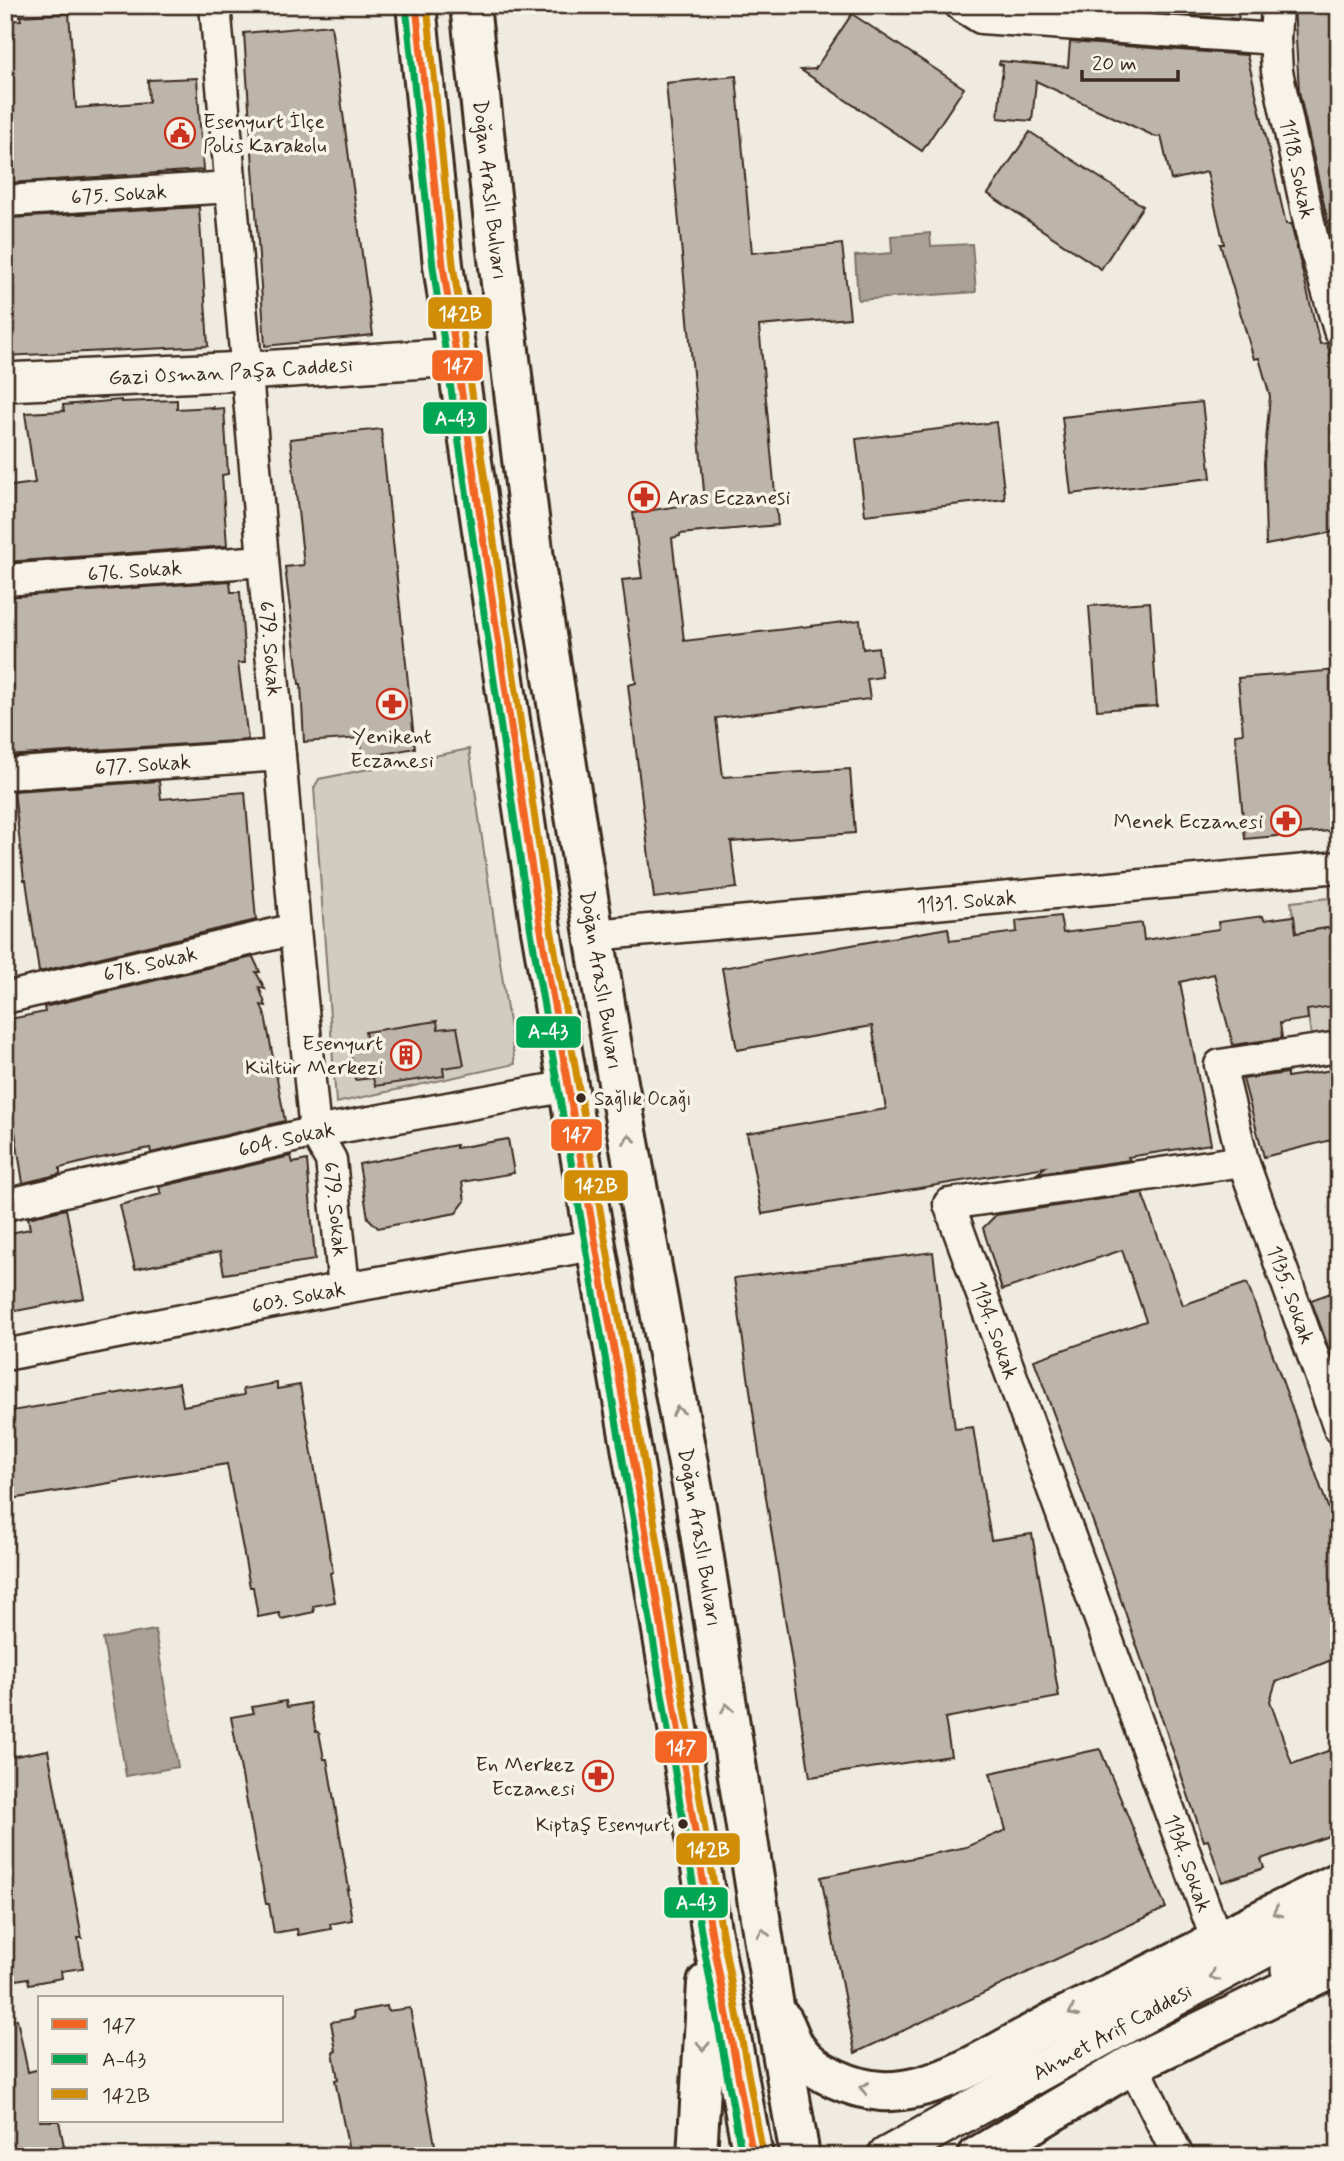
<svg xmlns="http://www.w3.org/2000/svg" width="1344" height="2161" font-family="Mynerve,sans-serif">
<rect width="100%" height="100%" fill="#efebe0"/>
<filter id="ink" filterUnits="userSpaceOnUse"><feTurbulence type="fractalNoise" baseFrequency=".0143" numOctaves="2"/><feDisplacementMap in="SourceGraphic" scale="14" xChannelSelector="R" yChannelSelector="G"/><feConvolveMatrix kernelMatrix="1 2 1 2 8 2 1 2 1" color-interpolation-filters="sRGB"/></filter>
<g filter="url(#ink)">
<!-- green -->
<g fill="#d1cbc0" stroke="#867a6f" stroke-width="2">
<path d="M469 749 515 1064 336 1103 314 788 319 779Z"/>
<path d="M1339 897V1038L1312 1042 1291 902Z"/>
</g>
<!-- water -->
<g fill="#aaa296" stroke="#7e7266" stroke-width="2">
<path d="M930 233 931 246 972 244 976 292 858 300 855 256 892 253 891 236Z"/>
<path d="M155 1630 178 1767 126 1776 103 1639Z"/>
</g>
<!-- building -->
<g fill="#bdb5aa" stroke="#3b2a1e" stroke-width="2">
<path d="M1074 5H1236L1239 19 1074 7Z"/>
<path d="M1294 5H1339V258L1336 259 1299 91Z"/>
<path d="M69 13 76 108 149 102 148 80 197 78 203 170 8 183 5 155V21L21 20 20 16Z"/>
<path d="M852 14 964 88 922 151 801 70 815 69Z"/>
<path d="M331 25 373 335 265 346 244 33Z"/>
<path d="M1070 42 1247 55 1286 224H1291L1320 344 1327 343 1339 390V531L1266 545 1264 463 1270 396 1259 358 1254 359 1220 244H1224L1207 172 1171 180 1161 136 1156 137 1036 81 1032 121 998 118 1003 65 999 64 1000 61 1068 67Z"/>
<path d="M736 76 752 253 842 244 850 318 759 326 778 525 680 534V536L672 538 684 641 860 620 863 649 878 647 882 677 867 679 870 699 716 718 723 777 850 769 855 833 731 842 737 888 654 898 628 685 636 683 622 580 642 578 633 513 705 502 666 83Z"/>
<path d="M1030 132 1143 206 1101 269 988 194Z"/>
<path d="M199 207 208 346 5 356V224L12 223 11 218Z"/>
<path d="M121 400V402L177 400V409L213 407 212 409 224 408 228 474 222 475 227 546 5 562V487L35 483 25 413 64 411 63 405Z"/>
<path d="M1202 402 1211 478 1071 494 1062 417Z"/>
<path d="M996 422 1005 499 865 515 856 439Z"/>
<path d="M381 429 415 748 362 758 361 738 304 742 301 684H299L285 567 304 565 290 439Z"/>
<path d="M230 581 231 592H240L245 663H238L248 740 5 756V687H7L5 597Z"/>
<path d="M1150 602 1157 706 1097 710 1089 606Z"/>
<path d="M1339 670V830L1245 839 1235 734 1243 733 1238 678Z"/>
<path d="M159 781 161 799 245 792 256 920 39 972 26 880H24L14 791Z"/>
<path d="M1060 916 1063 933 1142 923 1144 940 1219 929 1218 922 1263 916 1264 920 1294 916 1296 933 1339 926V1005L1307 1010 1308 1019 1280 1023 1282 1038 1233 1045 1214 974 1180 982 1211 1144 1128 1157 1130 1160 1038 1173 1045 1167 762 1214 747 1133 886 1109 872 1026 737 1050 722 968 948 928 950 941 1017 932 1016 921Z"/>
<path d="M253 957 260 972H256L265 989 259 987 266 1006 261 1005 265 1015 285 1121 151 1153 150 1148 96 1159 60 1168V1174L23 1183 9 1093 5 1094V1020L45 1012 44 1007Z"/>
<path d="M437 1021 438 1029 457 1027 464 1065 443 1068 444 1076 375 1086 373 1078 355 1080 349 1045 367 1042 365 1032Z"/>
<path d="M1339 1069V1138L1264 1157 1243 1079 1287 1073V1077Z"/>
<path d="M508 1139 514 1173 462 1182 465 1201 456 1213 378 1228 368 1218 359 1164 456 1145V1148Z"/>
<path d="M291 1156 293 1163 307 1160 315 1260 224 1274 220 1252 135 1269 120 1205 161 1194 159 1187Z"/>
<path d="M1142 1193 1183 1305 1247 1283 1339 1538V1657L1276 1682 1270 1701 1292 1764 1339 1747V1831L1326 1837 1261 1859 1264 1868 1222 1882 1208 1840 1204 1841 1112 1574 1034 1360 1146 1321 1122 1250 1002 1290 983 1228 996 1215Z"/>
<path d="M66 1209 84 1298 5 1313V1234L30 1229 28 1218Z"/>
<path d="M933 1252 955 1429 973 1427 991 1540 1032 1534 1059 1697 945 1718 951 1756 810 1777 759 1453 734 1278Z"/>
<path d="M1339 1290V1376L1311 1300Z"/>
<path d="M179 1383 183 1406 244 1395 243 1389 277 1383V1389L300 1385 333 1572 330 1573 335 1602 313 1606 314 1612 281 1619 279 1613 258 1617 253 1587H250L227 1464 5 1500V1412Z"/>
<path d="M286 1701 287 1707 310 1703 316 1732H319L324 1759H327L349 1889 347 1890 352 1920 330 1924 331 1929 298 1935 297 1929 274 1933 269 1904H266L231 1717 254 1713 252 1707Z"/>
<path d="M1100 1749 1166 1908 855 2053 821 1877 966 1847 1006 1830 990 1773Z"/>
<path d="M48 1750 82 1938H78L83 1968 61 1971 62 1978 29 1984 28 1978 5 1982V1758Z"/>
<path d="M387 2006 388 2011 410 2008 437 2156H350L335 2080 338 2079 333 2052 336 2051 331 2022 354 2018 353 2012Z"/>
<path d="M17 2019 28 2072 40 2069V2121H59L66 2156H5V2021Z"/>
</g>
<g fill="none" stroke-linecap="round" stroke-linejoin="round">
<!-- minor casing -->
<g stroke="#3b2a1e" stroke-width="35">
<g id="minor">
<path id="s1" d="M215 5 295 929 315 1132 331 1160 344 1288"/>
<path d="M960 5 981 18 1275 39"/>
<path id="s2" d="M1277 5 1275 39 1277 71 1314 246 1339 330"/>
<path id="s3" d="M5 201 231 187"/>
<path id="s4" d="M5 580 263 561"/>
<path id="s5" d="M5 774 280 755"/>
<path id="s6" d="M594 935 1339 867"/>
<path id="s7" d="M5 998 295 929"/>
<path id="s8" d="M1243 1161 1339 1428"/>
<path id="s9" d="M5 1205 315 1132 569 1086"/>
<path id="s10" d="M5 1355 344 1288 594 1245"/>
<path d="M1217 1941 949 1204 1243 1161 1220 1065 1339 1047"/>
<path d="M1133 2064 1178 2156"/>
</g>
</g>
<!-- tertiary casing -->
<g stroke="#3b2a1e" stroke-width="42">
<g id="tertiary">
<path id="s11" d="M5 382 246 371 456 357"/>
<path d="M1290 1969 1339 1944"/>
<path id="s12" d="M887 2156 1173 1998 1339 1909"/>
</g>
</g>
<!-- primary casing -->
<g stroke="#3b2a1e" stroke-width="44">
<g id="primary">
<path d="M416 5 443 265 541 930 644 1521 711 1929 753 2156"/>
<path id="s13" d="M470 5 497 250 534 559 615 1066 696 1507 773 2000 800 2156"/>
<path d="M783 2021C788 2030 791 2042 797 2050 814 2073 853 2089 881 2091 940 2095 1010 2043 1061 2018 1154 1972 1246 1927 1339 1882"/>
<path d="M697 2156 707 1983"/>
<path d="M978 2156 1133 2064 1339 1964"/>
</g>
</g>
<!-- minor -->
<use href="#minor" stroke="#f7f3e8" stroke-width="30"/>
<!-- tertiary -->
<use href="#tertiary" stroke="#f7f3e8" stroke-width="37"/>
<!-- primary -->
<use href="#primary" stroke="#f7f3e8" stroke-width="38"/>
<!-- bus-1 casing -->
<g stroke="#f7f3e8" stroke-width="12">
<path id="bus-1" d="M416 5 443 265 541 930 644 1521 711 1929 753 2156"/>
</g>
<!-- bus-2 casing -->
<g stroke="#f7f3e8" stroke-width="12">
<path id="bus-2" d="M406 6 433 267 531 932 634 1523 701 1931 742 2156"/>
</g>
<!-- bus-3 casing -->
<g stroke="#f7f3e8" stroke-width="12">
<path id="bus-3" d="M427 5 453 264 551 928 654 1519 721 1927 763 2154"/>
</g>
<!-- bus-1 -->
<use href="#bus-1" stroke="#f26522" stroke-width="7"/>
<!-- bus-2 -->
<use href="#bus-2" stroke="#00a651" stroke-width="7"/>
<!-- bus-3 -->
<use href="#bus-3" stroke="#d18d06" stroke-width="7"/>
</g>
<!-- one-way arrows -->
<defs><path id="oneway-chevron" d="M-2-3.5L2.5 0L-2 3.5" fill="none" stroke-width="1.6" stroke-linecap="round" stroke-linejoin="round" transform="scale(1.75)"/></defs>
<g stroke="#998e83">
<use href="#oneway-chevron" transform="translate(629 1139) rotate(-100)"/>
<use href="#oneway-chevron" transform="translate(678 1411) rotate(-100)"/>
<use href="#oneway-chevron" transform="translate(727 1708) rotate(-99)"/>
<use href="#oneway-chevron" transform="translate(1277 1912) rotate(154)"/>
<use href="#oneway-chevron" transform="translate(763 1933) rotate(-99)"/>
<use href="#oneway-chevron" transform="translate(1214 1976) rotate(152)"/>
<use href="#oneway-chevron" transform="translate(1073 2012) rotate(154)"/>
<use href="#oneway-chevron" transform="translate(703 2046) rotate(93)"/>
<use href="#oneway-chevron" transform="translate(864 2088) rotate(-170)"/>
</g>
</g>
<!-- icons -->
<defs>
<g id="civic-ring" transform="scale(1.575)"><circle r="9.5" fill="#f7f3e8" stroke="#c8321e" stroke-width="1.5"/><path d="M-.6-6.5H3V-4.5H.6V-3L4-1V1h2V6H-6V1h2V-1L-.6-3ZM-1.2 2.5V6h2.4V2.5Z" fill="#c8321e"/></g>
<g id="pharmacy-ring" transform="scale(1.575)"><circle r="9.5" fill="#f7f3e8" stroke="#c8321e" stroke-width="1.5"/><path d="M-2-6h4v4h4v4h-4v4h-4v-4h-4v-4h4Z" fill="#c8321e"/></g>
<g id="building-ring" transform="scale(1.575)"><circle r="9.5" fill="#f7f3e8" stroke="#c8321e" stroke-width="1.5"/><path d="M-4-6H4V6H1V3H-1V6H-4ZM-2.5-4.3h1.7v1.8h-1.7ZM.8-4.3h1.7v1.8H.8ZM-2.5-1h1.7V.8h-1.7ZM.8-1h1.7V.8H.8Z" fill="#c8321e"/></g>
</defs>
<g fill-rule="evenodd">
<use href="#civic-ring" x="180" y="133"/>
<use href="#pharmacy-ring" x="644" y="497"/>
<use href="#pharmacy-ring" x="392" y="704"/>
<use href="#pharmacy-ring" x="1286" y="821"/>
<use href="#building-ring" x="406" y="1055"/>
<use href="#pharmacy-ring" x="598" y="1776"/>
</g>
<!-- markers -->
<g fill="#3b2a1e" stroke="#f7f3e8" stroke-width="2.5">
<circle cx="581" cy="1098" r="6"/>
<circle cx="683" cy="1824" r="6"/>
</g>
<g text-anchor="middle" stroke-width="7" stroke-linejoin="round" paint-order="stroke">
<!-- bus labels -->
<g font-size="19" fill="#3b2a1e" stroke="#f7f3e8" text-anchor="start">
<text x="594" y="1105">Sağlık Ocağı</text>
<text x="670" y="1831" text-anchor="end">Kiptaş Esenyurt</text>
</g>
<!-- poi labels -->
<g font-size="21" fill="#3b2a1e" stroke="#f7f3e8" text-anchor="end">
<text x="203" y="128" text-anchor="start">Esenyurt İlçe<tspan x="203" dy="24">Polis Karakolu</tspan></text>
<text x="667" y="504" text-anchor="start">Aras Eczanesi</text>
<text x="392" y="743" text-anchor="middle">Yenikent<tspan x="392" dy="24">Eczanesi</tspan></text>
<text x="1263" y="828">Menek Eczanesi</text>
<text x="383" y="1050">Esenyurt<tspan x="383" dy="24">Kültür Merkezi</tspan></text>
<text x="575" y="1771">En Merkez<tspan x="575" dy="24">Eczanesi</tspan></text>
</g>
<!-- street labels -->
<g font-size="21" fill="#3b2a1e" stroke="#f7f3e8">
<text dy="7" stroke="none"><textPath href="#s2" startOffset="166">1118. Sokak</textPath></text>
<text dy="7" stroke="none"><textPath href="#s13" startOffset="186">Doğan Araslı Bulvarı</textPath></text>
<text dy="7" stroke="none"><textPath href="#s3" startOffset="114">675. Sokak</textPath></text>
<text dy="7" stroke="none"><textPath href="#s11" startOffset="226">Gazi Osman Paşa Caddesi</textPath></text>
<text dy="7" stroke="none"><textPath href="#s4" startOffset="130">676. Sokak</textPath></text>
<text dy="7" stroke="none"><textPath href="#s1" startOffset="646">679. Sokak</textPath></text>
<text dy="7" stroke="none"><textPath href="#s5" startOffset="138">677. Sokak</textPath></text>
<text dy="7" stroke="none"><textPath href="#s6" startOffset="374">1131. Sokak</textPath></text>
<text dy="7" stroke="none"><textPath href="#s7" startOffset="149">678. Sokak</textPath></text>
<text dy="7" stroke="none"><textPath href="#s13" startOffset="984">Doğan Araslı Bulvarı</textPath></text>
<text dy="7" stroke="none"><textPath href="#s9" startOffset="289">604. Sokak</textPath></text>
<text dy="7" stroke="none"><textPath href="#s1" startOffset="1213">679. Sokak</textPath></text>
<text dy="7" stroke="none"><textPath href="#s8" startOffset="142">1135. Sokak</textPath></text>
<text dy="7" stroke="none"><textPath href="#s10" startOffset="299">603. Sokak</textPath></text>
<text transform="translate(995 1330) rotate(70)" y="7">1134. Sokak</text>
<text dy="7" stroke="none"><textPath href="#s13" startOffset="1550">Doğan Araslı Bulvarı</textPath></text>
<text transform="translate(1188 1863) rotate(70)" y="7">1134. Sokak</text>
<text dy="7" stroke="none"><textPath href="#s12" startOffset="257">Ahmet Arif Caddesi</textPath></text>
</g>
</g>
<g stroke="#f7f3e8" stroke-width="2.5">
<rect x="427" y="296" width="66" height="34" rx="7" fill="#d18d06"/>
<rect x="431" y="349" width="53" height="33" rx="7" fill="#f26522"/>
<rect x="422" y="401" width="66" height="34" rx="7" fill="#00a651"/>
<rect x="515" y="1015" width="67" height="34" rx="7" fill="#00a651"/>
<rect x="550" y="1118" width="53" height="34" rx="7" fill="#f26522"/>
<rect x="563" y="1169" width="66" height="33" rx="7" fill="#d18d06"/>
<rect x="654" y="1730" width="54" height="34" rx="7" fill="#f26522"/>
<rect x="675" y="1832" width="66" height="34" rx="7" fill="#d18d06"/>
<rect x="663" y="1886" width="66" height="33" rx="7" fill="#00a651"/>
</g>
<g font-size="19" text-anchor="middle" font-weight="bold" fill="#fff">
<text x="460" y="320">142B</text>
<text x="458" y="372">147</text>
<text x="455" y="425">A-43</text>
<text x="548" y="1038">A-43</text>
<text x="577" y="1141">147</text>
<text x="596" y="1192">142B</text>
<text x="681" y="1754">147</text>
<text x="708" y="1856">142B</text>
<text x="696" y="1909">A-43</text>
</g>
<!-- margin -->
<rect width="1344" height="2161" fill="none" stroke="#f7f3e8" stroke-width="28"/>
<rect x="14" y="14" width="1316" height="2133" fill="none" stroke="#3b2a1e" stroke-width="2.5" filter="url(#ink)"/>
<!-- legend -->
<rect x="38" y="1996" width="245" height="126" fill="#f7f3e8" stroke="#aca397" stroke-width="2"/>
<rect x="52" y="2019" width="35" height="10" fill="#f26522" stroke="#aca397" stroke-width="2"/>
<text x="102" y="2032" font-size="21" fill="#3b2a1e">147</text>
<rect x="52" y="2054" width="35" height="10" fill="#00a651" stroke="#aca397" stroke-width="2"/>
<text x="102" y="2066" font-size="21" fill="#3b2a1e">A-43</text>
<rect x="52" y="2089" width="35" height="10" fill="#d18d06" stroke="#aca397" stroke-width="2"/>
<text x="102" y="2102" font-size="21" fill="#3b2a1e">142B</text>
<!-- scale -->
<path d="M1082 70v10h96v-10" fill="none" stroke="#3b2a1e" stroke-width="3.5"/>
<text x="1092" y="70" font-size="21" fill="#3b2a1e" stroke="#f7f3e8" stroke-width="5" paint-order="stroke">20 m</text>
</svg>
